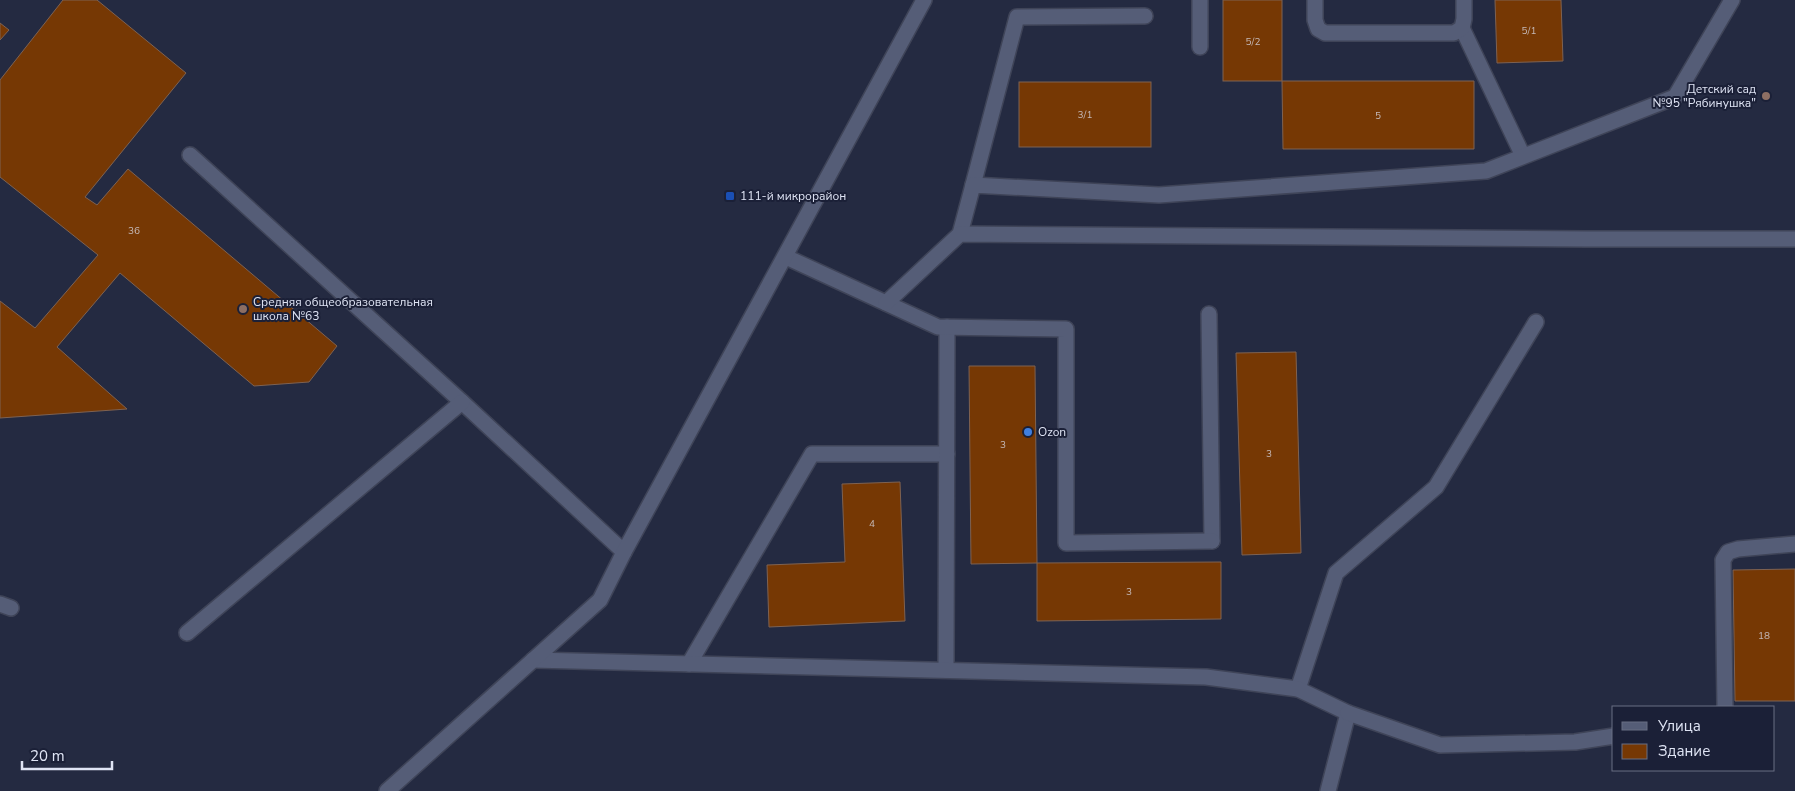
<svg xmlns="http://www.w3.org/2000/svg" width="1795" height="791" font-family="'Nunito Sans',sans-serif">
<rect width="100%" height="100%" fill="#242a41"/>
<!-- building -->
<g fill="#763804" stroke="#7e6252">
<path d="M63 0H97L186 73 85 197 97 205 128 169 337 346 309 382 254 386 120 273 57 347 127 409 0 418V301L35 328 98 255 0 177V80Z"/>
<rect x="1223" y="0" width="59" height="81"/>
<path d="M1495 0H1561L1563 61 1497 63Z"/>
<path d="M0 23 9 30 0 40Z"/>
<path d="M1282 81H1474V149H1283Z"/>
<rect x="1019" y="82" width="132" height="65"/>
<path d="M1296 352 1301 553 1242 555 1236 353Z"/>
<path d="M969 366H1035L1037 563 971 564Z"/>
<path d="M900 482 905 621 769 627 767 565 845 562 842 484Z"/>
<path d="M1221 562V619L1037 621V563Z"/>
<path d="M1795 569V701H1735L1733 570Z"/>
</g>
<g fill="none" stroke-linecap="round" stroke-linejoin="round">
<!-- service casing -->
<g stroke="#3f4458" stroke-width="18">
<g id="service">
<path d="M1200 0V47"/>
<path d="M1462 28 1523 156"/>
<path d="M190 155 462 402 624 552"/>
<path d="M973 185 1017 17 1145 16"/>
<path d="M960 234 973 185 1159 195 1486 171 1675 97 1732 0"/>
<path d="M1209 314 1212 541"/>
<path d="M0 604 11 608"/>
<path d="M187 633 462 402"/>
<path d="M689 664 812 454H947"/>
<path d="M946 670 947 327"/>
<path d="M1298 689 1336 573 1436 487 1536 322"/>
</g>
</g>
<!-- minor casing -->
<g stroke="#3f4458" stroke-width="18">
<g id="minor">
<path d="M1315 0V20L1318 29 1325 33H1454L1462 28 1464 19V0"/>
<path d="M786 257 938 327 1066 329V543L1212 541"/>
<path d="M886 303 960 234 1587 239H1795"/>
<path d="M533 660 1206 677 1298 689 1348 713 1328 791"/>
<path d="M1725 707 1723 560 1728 552 1738 549 1795 544"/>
<path d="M1348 713 1440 745 1575 742 1614 736"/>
</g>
</g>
<!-- tertiary casing -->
<g stroke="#3f4458" stroke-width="18">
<path id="tertiary" d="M387 791 600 600 624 552 924 0"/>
</g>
<!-- service -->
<use href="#service" stroke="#555d77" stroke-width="15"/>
<!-- minor -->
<use href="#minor" stroke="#555d77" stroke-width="15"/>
<!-- tertiary -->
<use href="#tertiary" stroke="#555d77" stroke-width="15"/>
</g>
<!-- markers -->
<g fill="#8d6e63" stroke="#1b2037" stroke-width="2">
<circle cx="1766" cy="96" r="5"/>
<circle cx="243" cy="309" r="5"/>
</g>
<rect fill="#1a4fb4" stroke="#1b2037" stroke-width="2" x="725" y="191" width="10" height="10" rx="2.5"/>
<circle fill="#3f7fe0" stroke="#1b2037" stroke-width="2" cx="1028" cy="432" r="5"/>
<g text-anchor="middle" stroke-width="4" stroke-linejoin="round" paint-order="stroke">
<!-- number labels -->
<g font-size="10" fill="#c5b9b8">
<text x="1529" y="34">5/1</text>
<text x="1253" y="45">5/2</text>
<text x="1085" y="118">3/1</text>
<text x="1378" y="119">5</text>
<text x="134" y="234">36</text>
<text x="1003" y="448">3</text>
<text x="1269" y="457">3</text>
<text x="872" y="527">4</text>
<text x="1129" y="595">3</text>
<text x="1764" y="639">18</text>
</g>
<!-- poi labels -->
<g font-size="12" fill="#dfe4f4" stroke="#1b2037" text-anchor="start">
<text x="1756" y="93" text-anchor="end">Детский сад<tspan x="1756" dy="14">№95 "Рябинушка"</tspan></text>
<text x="740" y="200">111-й микрорайон</text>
<text x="253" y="306">Средняя общеобразовательная<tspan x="253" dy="14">школа №63</tspan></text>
<text x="1038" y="436">Ozon</text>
</g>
</g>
<!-- legend -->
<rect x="1612" y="706" width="162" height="65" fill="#1b2037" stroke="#696e83"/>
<rect x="1622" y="722" width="25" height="8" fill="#555d77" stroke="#696e83"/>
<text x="1658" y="731" font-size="15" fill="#dfe4f4">Улица</text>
<rect x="1622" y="744" width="25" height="15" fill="#763804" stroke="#696e83"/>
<text x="1658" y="756" font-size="15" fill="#dfe4f4">Здание</text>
<!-- scale -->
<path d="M22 761v8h90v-8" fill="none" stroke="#dfe4f4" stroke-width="2.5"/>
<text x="30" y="761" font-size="15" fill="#dfe4f4" stroke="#1b2037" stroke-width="4" paint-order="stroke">20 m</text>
</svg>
